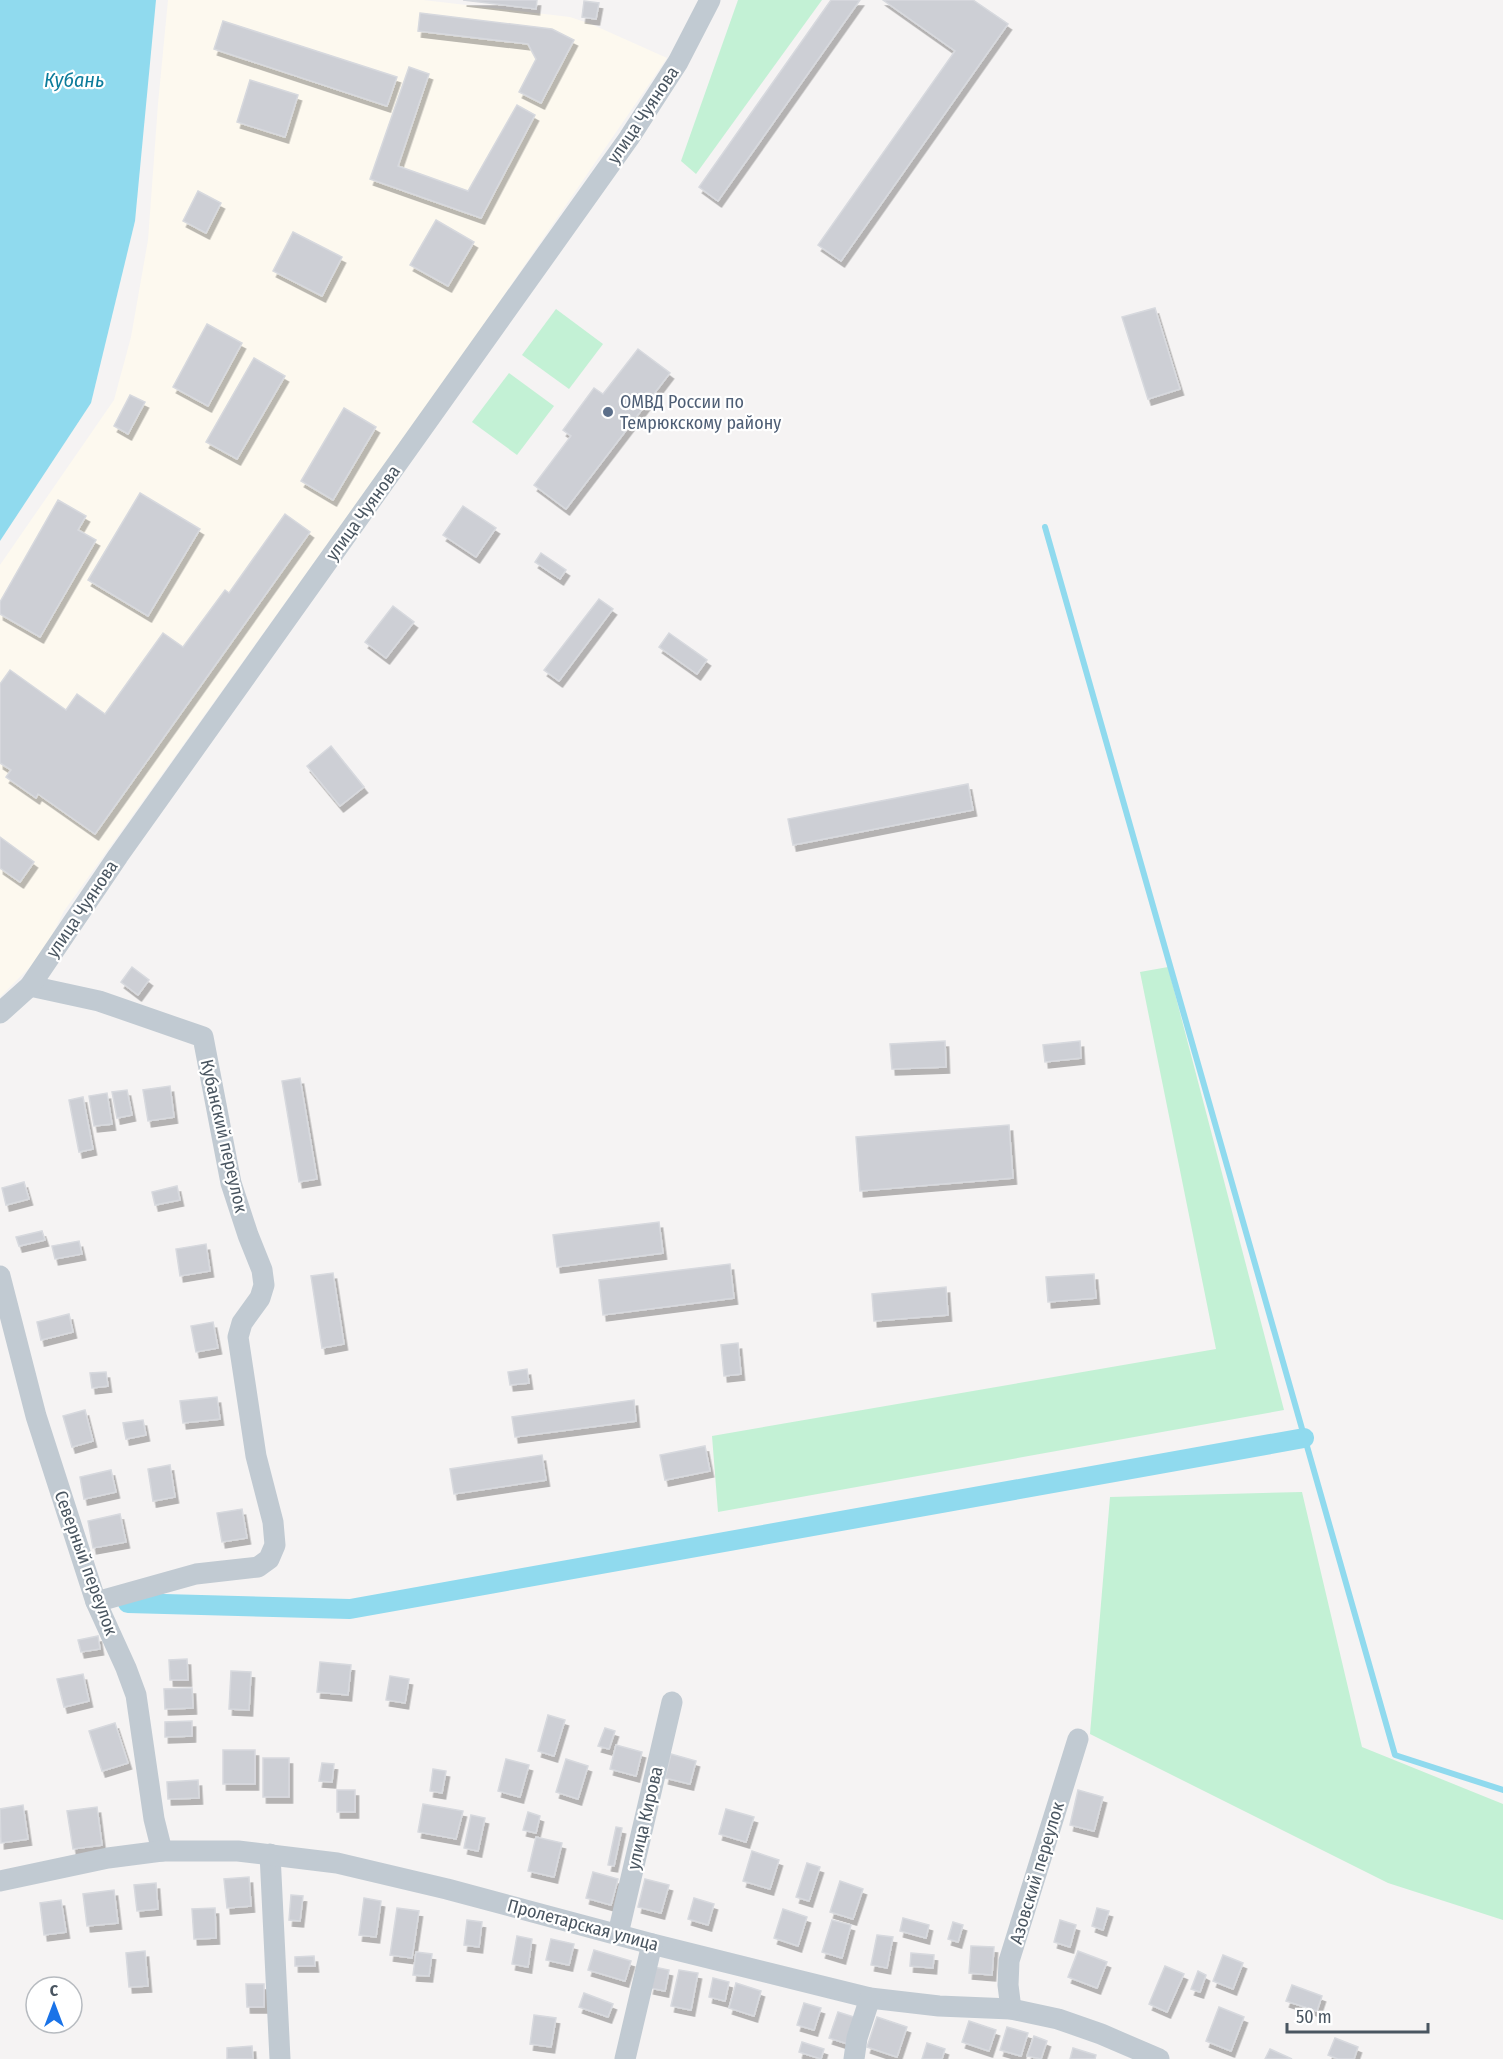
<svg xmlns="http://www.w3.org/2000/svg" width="1503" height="2059" font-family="'Fira Sans Condensed',sans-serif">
<defs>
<filter id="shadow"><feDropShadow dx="3.5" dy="6" stdDeviation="0" flood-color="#0004"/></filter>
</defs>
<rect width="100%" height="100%" fill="#f5f3f3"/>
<!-- commercial -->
<path fill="#fdf9ef" d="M168 0H423L570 17 591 24 667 58 467 349 64 911 42 955 0 997V565L114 400 131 337 148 240 158 104Z"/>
<!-- green -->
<g fill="#c3f1d5">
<path d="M738 0H822L696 174 681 161Z"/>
<path d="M556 309 603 344 569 389 522 355Z"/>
<path d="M509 373 554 406 517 455 472 422Z"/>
<path d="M1168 967 1284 1410 718 1512 712 1436 1216 1349 1140 972Z"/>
<path d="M1302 1492 1362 1747 1503 1804V1920L1388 1883 1090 1734 1110 1497Z"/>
</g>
<!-- water -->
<path fill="#90daee" d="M0 0H156L135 221 91 403 0 541Z"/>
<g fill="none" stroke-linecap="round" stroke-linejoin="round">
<!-- stream -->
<path stroke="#90daee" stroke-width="6" d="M1045 527 1395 1755 1503 1790"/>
<!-- canal -->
<path stroke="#90daee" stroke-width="20" d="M128 1603 350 1609 1304 1438"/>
</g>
<!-- building -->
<g fill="#cdcfd5" stroke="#d7d9de" stroke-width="1.5" filter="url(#shadow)">
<path d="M463 0H537L536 9Z"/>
<path d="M831 0H860L718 201 699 187Z"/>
<path d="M883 0H973L1008 24 841 261 818 245 955 51Z"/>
<path d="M584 1 599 3 596 19 582 17Z"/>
<path d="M420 13 552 29 574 40 541 103 519 92 536 59 528 44 418 31Z"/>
<path d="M223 21 397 77 387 106 214 49Z"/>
<path d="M409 67 429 74 398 166 468 191 517 105 535 115 481 218 370 179Z"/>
<path d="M250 80 298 95 285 137 237 122Z"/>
<path d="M198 191 221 203 206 233 183 221Z"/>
<path d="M436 220 474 242 448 286 410 265Z"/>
<path d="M293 232 342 257 322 296 273 271Z"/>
<path d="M1155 308 1180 389 1148 399 1122 317Z"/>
<path d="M207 324 242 343 208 406 173 387Z"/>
<path d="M638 349 670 373 566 509 534 485 571 436 563 430 594 388 603 394Z"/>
<path d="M254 358 285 376 237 459 206 442Z"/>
<path d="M130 395 145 402 128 434 114 426Z"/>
<path d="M344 408 376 427 333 500 301 481Z"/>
<path d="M140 493 200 529 148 616 88 580Z"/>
<path d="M58 500 86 516 78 530 96 540 40 637 0 614V602Z"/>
<path d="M463 506 496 528 476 557 443 535Z"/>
<path d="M285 514 310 532 95 834 38 794 36 798 6 777 11 770 0 763V684L10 670 66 710 77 694 105 714 163 633 183 647 225 590 229 593Z"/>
<path d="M541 553 566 570 560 579 535 562Z"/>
<path d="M599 599 613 609 559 681 544 670Z"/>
<path d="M393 606 414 622 386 658 365 642Z"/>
<path d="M669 633 707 660 697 674 659 647Z"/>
<path d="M331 746 364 787 340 806 307 766Z"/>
<path d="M968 784 973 810 793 845 788 819Z"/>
<path d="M0 837 34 862 20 882 0 868Z"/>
<path d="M132 967 149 980 138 995 121 982Z"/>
<path d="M945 1041 946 1067 892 1069 890 1044Z"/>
<path d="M1080 1041 1081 1058 1045 1062 1043 1045Z"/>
<path d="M300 1078 317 1179 299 1182 282 1081Z"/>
<path d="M170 1086 174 1117 148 1121 143 1090Z"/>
<path d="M127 1090 132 1115 117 1118 112 1092Z"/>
<path d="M107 1093 112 1124 94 1126 89 1096Z"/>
<path d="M83 1097 93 1149 79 1152 69 1100Z"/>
<path d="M1009 1125 1013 1178 860 1191 856 1137Z"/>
<path d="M24 1182 29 1199 6 1205 2 1188Z"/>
<path d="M177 1186 180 1200 155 1205 152 1192Z"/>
<path d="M659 1222 663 1253 557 1267 553 1235Z"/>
<path d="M42 1231 45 1240 19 1246 16 1237Z"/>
<path d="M79 1241 82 1254 55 1259 52 1246Z"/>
<path d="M206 1244 210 1271 180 1276 176 1249Z"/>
<path d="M730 1264 734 1298 603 1315 599 1280Z"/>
<path d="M333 1273 344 1344 322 1348 311 1276Z"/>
<path d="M1094 1274 1096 1298 1048 1302 1046 1277Z"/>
<path d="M946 1287 948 1315 874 1321 872 1294Z"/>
<path d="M69 1314 73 1332 41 1340 37 1322Z"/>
<path d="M213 1322 218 1348 196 1352 191 1326Z"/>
<path d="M738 1343 741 1374 724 1376 721 1345Z"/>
<path d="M527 1369 529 1383 510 1385 508 1372Z"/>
<path d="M106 1372 108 1386 92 1388 90 1373Z"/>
<path d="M217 1397 220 1419 183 1423 180 1401Z"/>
<path d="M634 1400 636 1421 515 1437 512 1417Z"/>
<path d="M85 1410 93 1441 72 1447 63 1416Z"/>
<path d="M143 1420 146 1435 126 1439 123 1423Z"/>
<path d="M705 1446 710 1471 665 1480 660 1455Z"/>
<path d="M542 1455 546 1480 454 1494 450 1469Z"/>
<path d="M170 1465 175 1497 153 1501 148 1469Z"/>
<path d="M111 1470 116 1492 84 1499 80 1477Z"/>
<path d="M242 1509 247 1538 222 1542 217 1513Z"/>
<path d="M120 1514 126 1542 93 1548 88 1521Z"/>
<path d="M98 1636 100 1649 81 1652 78 1640Z"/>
<path d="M187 1659 188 1680H170L169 1660Z"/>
<path d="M320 1662 351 1665 348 1695 317 1692Z"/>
<path d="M231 1671 251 1672 249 1710 229 1709Z"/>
<path d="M83 1674 89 1701 64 1707 57 1679Z"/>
<path d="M390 1676 409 1679 405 1703 386 1700Z"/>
<path d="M192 1688 193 1708 165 1709 164 1689Z"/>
<path d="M548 1715 565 1720 554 1756 538 1751Z"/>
<path d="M192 1721V1736L165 1737V1722Z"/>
<path d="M115 1723 128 1763 102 1771 89 1731Z"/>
<path d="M605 1728 615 1731 609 1749 598 1746Z"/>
<path d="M616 1745 642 1752 636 1776 610 1769Z"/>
<rect x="223" y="1750" width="32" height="34"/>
<path d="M671 1754 696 1761 690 1784 665 1778Z"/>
<rect x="263" y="1758" width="26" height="39"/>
<path d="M506 1759 529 1765 520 1797 498 1791Z"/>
<path d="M566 1759 588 1766 578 1799 556 1792Z"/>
<path d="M322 1763 334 1764 332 1782 319 1781Z"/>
<path d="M433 1769 446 1771 442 1793 430 1791Z"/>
<path d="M198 1780 199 1798 168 1799 167 1782Z"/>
<rect x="337" y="1790" width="18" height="22"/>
<path d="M1078 1790 1103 1797 1094 1831 1070 1825Z"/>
<path d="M423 1804 463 1811 456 1839 418 1832Z"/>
<path d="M23 1805 28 1839 1 1843 0 1809Z"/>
<path d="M97 1807 102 1845 73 1849 67 1811Z"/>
<path d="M726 1809 754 1817 746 1842 719 1834Z"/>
<path d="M528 1812 540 1816 536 1833 523 1830Z"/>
<path d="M471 1815 485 1818 478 1851 464 1848Z"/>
<path d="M616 1827 622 1828 614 1866 608 1865Z"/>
<path d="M536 1837 562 1843 554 1877 528 1871Z"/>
<path d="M752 1851 779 1860 770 1889 743 1881Z"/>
<path d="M807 1863 820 1867 809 1901 796 1897Z"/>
<path d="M593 1872 618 1879 611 1905 586 1898Z"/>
<path d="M249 1877 251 1906 227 1908 224 1879Z"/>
<path d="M645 1879 669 1885 661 1913 638 1907Z"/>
<path d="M840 1881 863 1889 853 1919 830 1912Z"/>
<path d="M156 1883 158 1909 137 1911 134 1885Z"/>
<path d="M114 1890 118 1923 87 1926 83 1894Z"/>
<path d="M291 1895 303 1896 300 1921 289 1920Z"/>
<path d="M364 1898 381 1901 376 1937 359 1935Z"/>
<path d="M694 1898 714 1904 708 1925 688 1919Z"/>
<path d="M61 1900 66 1932 44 1935 40 1903Z"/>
<path d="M215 1908 216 1938 194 1939 192 1909Z"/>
<path d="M397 1908 419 1911 412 1958 390 1955Z"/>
<path d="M1097 1908 1109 1911 1103 1930 1092 1926Z"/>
<path d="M783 1909 807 1917 798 1946 774 1938Z"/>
<path d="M903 1918 929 1925 926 1938 900 1931Z"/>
<path d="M467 1920 482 1922 479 1947 464 1945Z"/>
<path d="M832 1920 851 1925 842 1958 822 1952Z"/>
<path d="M1060 1920 1076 1925 1070 1947 1054 1942Z"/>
<path d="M953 1922 963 1925 958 1942 948 1939Z"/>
<path d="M877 1935 893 1937 887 1968 871 1965Z"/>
<path d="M517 1936 532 1939 528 1967 512 1964Z"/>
<path d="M551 1939 574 1944 569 1965 546 1960Z"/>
<path d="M971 1946 994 1947 992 1975 969 1973Z"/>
<path d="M594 1950 631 1961 625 1981 588 1970Z"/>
<path d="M145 1951 148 1986 129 1987 126 1953Z"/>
<path d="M1078 1951 1107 1962 1097 1988 1068 1977Z"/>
<path d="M416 1952 432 1954 429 1976 413 1975Z"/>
<path d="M911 1953 934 1955 933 1968 910 1966Z"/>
<path d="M1223 1955 1243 1963 1233 1989 1213 1981Z"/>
<path d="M314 1956 315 1966H295V1957Z"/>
<path d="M1165 1966 1184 1974 1167 2012 1149 2004Z"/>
<path d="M654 1967 669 1970 665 1991 650 1988Z"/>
<path d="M679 1970 698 1973 691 2010 671 2006Z"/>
<path d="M1198 1971 1206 1975 1200 1992 1191 1989Z"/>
<path d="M713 1978 729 1982 725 2001 709 1997Z"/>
<path d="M736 1983 761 1991 754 2016 729 2008Z"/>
<path d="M246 1984H264V2007H247Z"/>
<path d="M1292 1985 1322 1996 1317 2011 1286 2001Z"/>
<path d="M584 1993 613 2004 608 2017 579 2007Z"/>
<path d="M804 2003 821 2008 814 2030 797 2025Z"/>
<path d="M1219 2007 1244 2017 1231 2051 1206 2041Z"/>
<path d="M838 2012 857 2018 848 2044 829 2038Z"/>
<path d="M534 2015 556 2018 551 2047 530 2044Z"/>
<path d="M877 2017 907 2027 897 2057 867 2047Z"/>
<path d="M969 2021 996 2030 989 2051 962 2042Z"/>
<path d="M1007 2027 1028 2033 1021 2056 1000 2050Z"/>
<path d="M1034 2036 1047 2041 1041 2059 1027 2056Z"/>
<path d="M1335 2038 1358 2047 1354 2059H1338L1328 2055Z"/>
<path d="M802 2042 824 2049 821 2059 799 2052Z"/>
<path d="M927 2043 945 2049 942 2059H922Z"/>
<path d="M252 2046 253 2059H227V2048Z"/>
<path d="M1073 2048 1096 2055 1095 2059H1070Z"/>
<path d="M1270 2049 1292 2059H1265Z"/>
</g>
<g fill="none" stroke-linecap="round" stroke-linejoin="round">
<!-- minor -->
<g stroke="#c1cad2" stroke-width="21">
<path d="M30 986 99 1001 203 1037 231 1183 248 1235 262 1270 264 1285 260 1298 242 1323 238 1337 256 1456 273 1522 275 1545 269 1559 258 1567 196 1574 96 1602"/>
<path d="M0 1013 30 986 118 856 629 138 678 62 710 0"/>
<path d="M0 1276 36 1416 96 1602 126 1668 136 1695 154 1819 162 1851"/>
<path d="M270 1854 280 2059"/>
<path d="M0 1881 108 1858 162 1851H238L337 1863 447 1889 652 1944 870 1998 939 2006 1011 2009 1058 2019 1101 2034 1159 2059"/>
<path d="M618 1934 672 1702"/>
<path d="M1011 2009 1008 1985 1009 1961 1078 1739"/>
<path d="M625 2059 652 1944"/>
<path d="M854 2059 857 2038 870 1998"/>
</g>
</g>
<!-- markers -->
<circle fill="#5c6f8a" stroke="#fff" stroke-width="2" cx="608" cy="412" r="6"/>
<g text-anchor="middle" stroke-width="4.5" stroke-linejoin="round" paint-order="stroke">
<!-- street labels -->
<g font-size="18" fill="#4a5661" stroke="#fff">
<text transform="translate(643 115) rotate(-56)" y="6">улица Чуянова</text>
<text transform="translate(363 513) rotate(-54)" y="6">улица Чуянова</text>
<text transform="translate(82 909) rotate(-56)" y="6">улица Чуянова</text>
<text transform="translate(224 1136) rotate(77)" y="6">Кубанский переулок</text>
<text transform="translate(86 1563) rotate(70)" y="6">Северный переулок</text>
<text transform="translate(645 1818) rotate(-77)" y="6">улица Кирова</text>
<text transform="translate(1037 1873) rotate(-73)" y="6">Азовский переулок</text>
<text transform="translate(583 1925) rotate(15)" y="6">Пролетарская улица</text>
</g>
<!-- service labels -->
<g font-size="18" fill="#4e5e75" stroke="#fff" text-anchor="start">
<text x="620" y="408">ОМВД России по<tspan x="620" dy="21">Темрюкскому району</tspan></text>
</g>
<!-- water labels -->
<g font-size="20" font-style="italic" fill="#0c7c9b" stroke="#fff">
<text x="74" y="87">Кубань</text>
</g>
</g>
<!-- north arrow -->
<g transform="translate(54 2005)"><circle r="28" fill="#ffffff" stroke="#b7bbc0" stroke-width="1.5"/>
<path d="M0-4.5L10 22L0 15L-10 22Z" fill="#1a73e8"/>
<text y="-9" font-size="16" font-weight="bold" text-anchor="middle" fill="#4a5661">С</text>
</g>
<!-- scale -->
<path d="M1287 2023v9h141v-9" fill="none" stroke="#4a5661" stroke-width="3"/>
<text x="1296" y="2023" font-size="18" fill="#4a5661" stroke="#ffffff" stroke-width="4.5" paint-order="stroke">50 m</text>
</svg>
